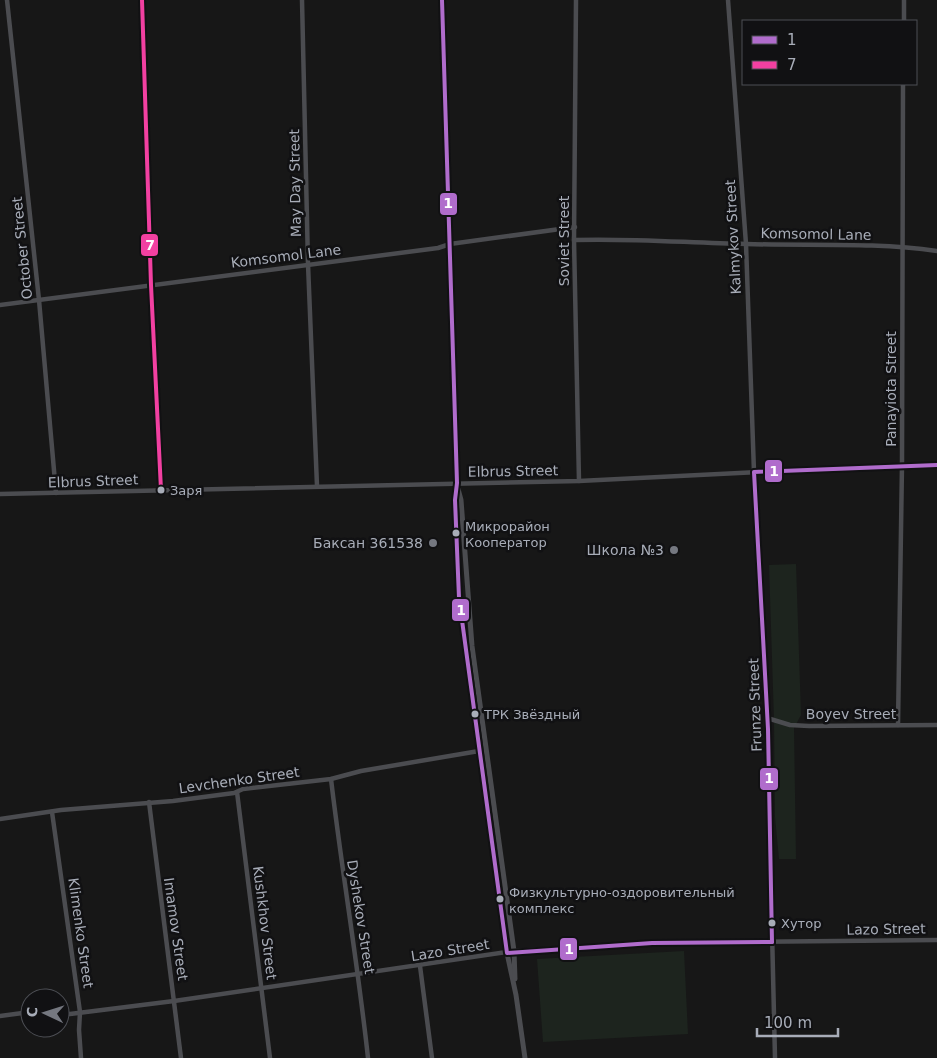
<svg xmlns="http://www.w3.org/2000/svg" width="937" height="1058" font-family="'DejaVu Sans',sans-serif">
<rect width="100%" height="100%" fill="#171717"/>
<!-- green -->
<g fill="#1d241e">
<path d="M796 564 801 715 794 728 796 859H779L775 817 774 720 769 565Z"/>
<path d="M684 951 688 1034 543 1042 537 959Z"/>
</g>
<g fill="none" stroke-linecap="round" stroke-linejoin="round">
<!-- minor -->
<g stroke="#4b4c50" stroke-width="4.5">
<path d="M7 0 39 300 56 493"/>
<path d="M142 0 151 285 161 490"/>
<path d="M302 0 308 264 317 486"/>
<path d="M576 0 574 240 579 481"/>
<path d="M728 0 746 244 754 472 767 718 775 1058"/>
<path d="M904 21V0"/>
<path d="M574 240C632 238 689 243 746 244 810 246 874 242 937 251"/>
<path d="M0 305 438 248 450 244 575 227"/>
<path d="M0 494 579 481 902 465H937"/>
<path d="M767 718 790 725 809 726 937 725"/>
<path d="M898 725 902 465 903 84"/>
<path d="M331 779C342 872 358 965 368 1058"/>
<path d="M237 792 270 1058"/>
<path d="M149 802 181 1058"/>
<path d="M52 812 80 1012 79 1030 81 1058"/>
<path d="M0 819 61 810 173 801 234 793 243 789 331 779 361 771 479 751"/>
<path d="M420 966 432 1058"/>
<path d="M60 1013 70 1014 174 1001 514 951 652 943 937 940"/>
<path d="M0 1016 30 1012"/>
</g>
<!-- tertiary -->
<g stroke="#4b4c50" stroke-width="5">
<path d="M442 0 457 483 455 500 459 598 507 953 516 995 525 1058"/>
<path d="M458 489 461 500 472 646 514 951 515 979"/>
</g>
<!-- bus-1 casing -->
<g stroke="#111113" stroke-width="8">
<g id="bus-1">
<path d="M442 0 457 483 455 500 459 598 507 953 652 943 772 942"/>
<path d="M772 942 768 729 754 472 937 465"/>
</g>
</g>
<!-- bus-2 casing -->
<g stroke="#111113" stroke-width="8">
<path id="bus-2" d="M142 0 151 285 161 490"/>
</g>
<!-- bus-1 -->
<use href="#bus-1" stroke="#b06ccc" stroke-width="4"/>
<!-- bus-2 -->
<use href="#bus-2" stroke="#f240a1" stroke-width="4"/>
</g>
<!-- markers -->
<g fill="#a8adb8" stroke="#111113" stroke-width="2">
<circle cx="161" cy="490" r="4.5"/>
<circle cx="456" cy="533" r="4.5"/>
<circle cx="475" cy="714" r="4.5"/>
<circle cx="500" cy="899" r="4.5"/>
<circle cx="772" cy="923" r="4.5"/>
</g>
<g fill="#757880" stroke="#111113" stroke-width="2">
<circle cx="433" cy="543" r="5"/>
<circle cx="674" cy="550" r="5"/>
</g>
<g text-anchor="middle" stroke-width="5" stroke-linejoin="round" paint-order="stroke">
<!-- bus labels -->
<g font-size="13" fill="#a8adb8" stroke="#111113" text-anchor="start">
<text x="170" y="495">Заря</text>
<text x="465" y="531">Микрорайон<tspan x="465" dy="16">Кооператор</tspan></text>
<text x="484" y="719">ТРК Звёздный</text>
<text x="509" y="897">Физкультурно-оздоровительный<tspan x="509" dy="16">комплекс</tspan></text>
<text x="781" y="928">Хутор</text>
</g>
<!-- street labels -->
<g font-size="14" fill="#a8adb8" stroke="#111113">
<text transform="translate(295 183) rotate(-91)" y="5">May Day Street</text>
<text transform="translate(816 234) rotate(1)" y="5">Komsomol Lane</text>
<text transform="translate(733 237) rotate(-93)" y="5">Kalmykov Street</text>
<text transform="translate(564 241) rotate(-90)" y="5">Soviet Street</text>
<text transform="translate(22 248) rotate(-96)" y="5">October Street</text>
<text transform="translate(286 256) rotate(-7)" y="5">Komsomol Lane</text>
<text transform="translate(891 389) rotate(-90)" y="5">Panayiota Street</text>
<text transform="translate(513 471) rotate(-1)" y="5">Elbrus Street</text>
<text transform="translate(93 481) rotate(-2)" y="5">Elbrus Street</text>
<text transform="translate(755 705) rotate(-92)" y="5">Frunze Street</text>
<text x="851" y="719">Boyev Street</text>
<text transform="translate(239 780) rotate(-8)" y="5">Levchenko Street</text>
<text transform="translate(361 917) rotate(81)" y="5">Dyshekov Street</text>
<text transform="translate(265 923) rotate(83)" y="5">Kushkhov Street</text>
<text transform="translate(176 929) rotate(82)" y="5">Imamov Street</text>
<text transform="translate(886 929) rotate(-1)" y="5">Lazo Street</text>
<text transform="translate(81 933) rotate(82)" y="5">Klimenko Street</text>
<text transform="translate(450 950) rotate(-9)" y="5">Lazo Street</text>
</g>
<!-- poi labels -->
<g font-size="14" fill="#a8adb8" stroke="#111113" text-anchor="end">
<text x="423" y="548">Баксан 361538</text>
<text x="664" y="555">Школа №3</text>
</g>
</g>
<g stroke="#111113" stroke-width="2">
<rect x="439" y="192" width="19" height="24" rx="5" fill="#b06ccc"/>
<rect x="140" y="233" width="19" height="24" rx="5" fill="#f240a1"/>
<rect x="764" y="459" width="19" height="24" rx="5" fill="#b06ccc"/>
<rect x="451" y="598" width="19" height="24" rx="5" fill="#b06ccc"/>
<rect x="759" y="767" width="20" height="24" rx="5" fill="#b06ccc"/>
<rect x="559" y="937" width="19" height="24" rx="5" fill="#b06ccc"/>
</g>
<g font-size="14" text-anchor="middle" font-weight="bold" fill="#fff">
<text x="448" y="208">1</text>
<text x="150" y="250">7</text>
<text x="774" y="476">1</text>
<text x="461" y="615">1</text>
<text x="769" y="783">1</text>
<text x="569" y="954">1</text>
</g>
<!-- legend -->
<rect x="742" y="20" width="175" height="65" fill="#111113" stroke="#4d4f55"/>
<rect x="752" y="36" width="25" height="8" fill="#b06ccc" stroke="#4d4f55"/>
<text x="787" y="45" font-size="15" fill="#a8adb8">1</text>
<rect x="752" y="61" width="25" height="8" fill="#f240a1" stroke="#4d4f55"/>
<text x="787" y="70" font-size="15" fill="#a8adb8">7</text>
<!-- north arrow -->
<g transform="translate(45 1013) rotate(274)"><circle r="24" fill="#111113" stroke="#4d4f55"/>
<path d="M0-4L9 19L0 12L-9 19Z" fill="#757880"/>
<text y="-8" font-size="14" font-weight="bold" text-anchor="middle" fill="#a8adb8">С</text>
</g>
<!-- scale -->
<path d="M757 1028v8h81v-8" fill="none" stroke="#a8adb8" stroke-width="2.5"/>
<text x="764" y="1028" font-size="15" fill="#a8adb8" stroke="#111113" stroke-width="4" paint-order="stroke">100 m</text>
</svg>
